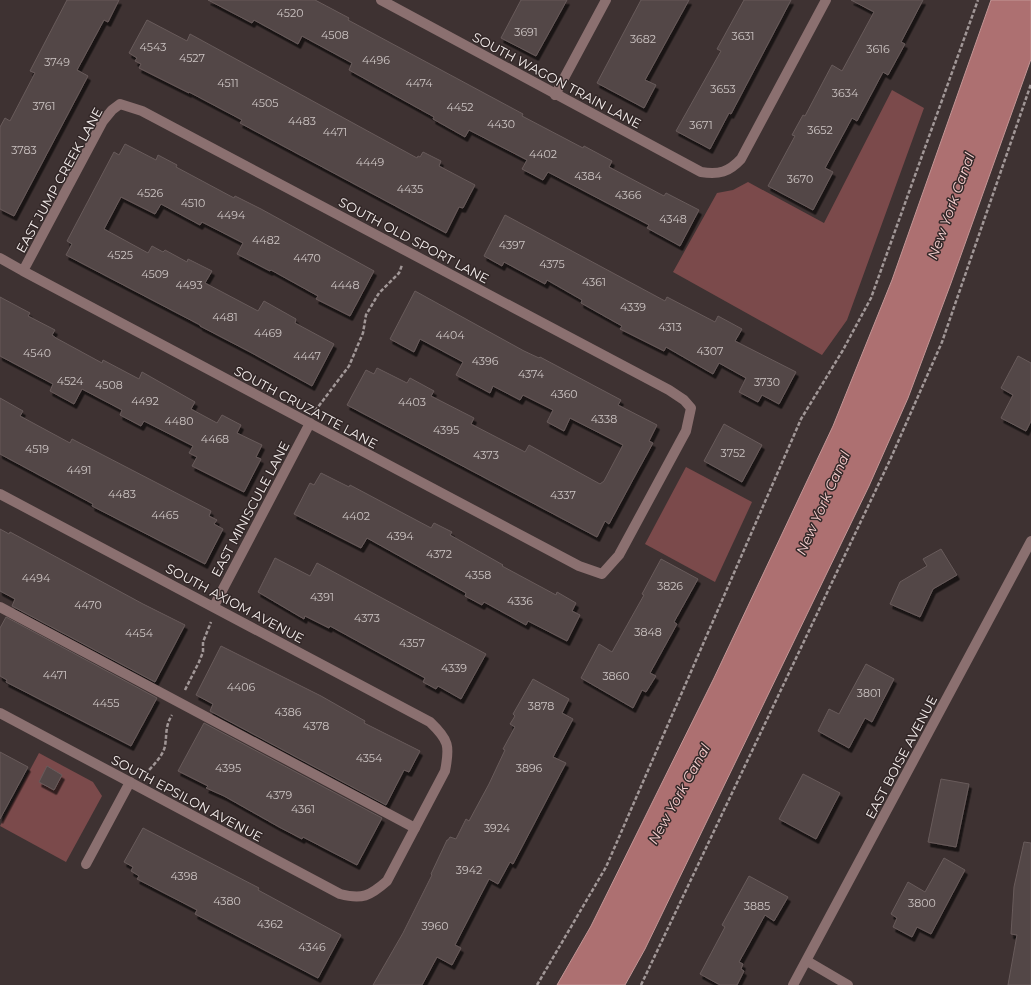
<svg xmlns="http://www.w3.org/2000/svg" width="1031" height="985" font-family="Montserrat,sans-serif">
<defs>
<filter id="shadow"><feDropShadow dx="2.5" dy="4.5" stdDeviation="0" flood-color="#0009"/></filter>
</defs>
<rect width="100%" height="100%" fill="#3e3232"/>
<!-- green -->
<g fill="#7b4a4b">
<path d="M892 90 924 108 847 320 822 355 673 272 717 193 733 190 748 182 824 223Z"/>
<path d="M686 467 752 502 715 582 645 544Z"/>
<path d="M39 753 93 782 102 796 66 862 0 826Z"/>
</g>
<!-- water -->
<path fill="#ad7071" stroke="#c39696" d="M991 0H1031V59L951 283 908 398 869 486 645 949 625 985H557L591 926 714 678 833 426 892 280Z"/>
<!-- building -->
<g fill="#534746" stroke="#685b5b" filter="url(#shadow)">
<path d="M67 0H119L108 22 104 20 77 70 88 76 14 216 0 209V127L5 118 10 121 35 73 30 71Z"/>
<path d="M208 0H315L349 18 348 20 523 114 522 116 583 148 584 146 612 161 609 167 664 196 666 193 699 210 680 246 647 228 649 225 548 172 543 180 522 169 527 160 469 130 465 137 433 119 434 117 349 70 352 63 302 36 298 44 254 20 252 23Z"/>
<path d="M521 0H567L536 56 501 38Z"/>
<path d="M641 0H689L645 80 656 85 644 108 597 83Z"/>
<path d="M744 0H791L731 114 729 113 710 149 676 131 721 51 717 49Z"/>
<path d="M851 0H923L901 42 905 44 888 75 883 72 857 121 852 118 825 168 833 172 813 210 768 186 795 136 792 135 803 115 805 116 832 65 842 71 874 12Z"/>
<path d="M147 20 187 41 190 34 417 158 418 156 420 157 423 152 441 161 439 166 475 185 463 208 459 207 446 233 240 123 242 120 189 92V93L139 68 141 64 135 61 137 58 129 53Z"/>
<path d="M125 144 156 160 158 155 177 165 176 167 234 198 235 196 261 209 374 271 350 316 316 299 318 296 271 270 270 271 237 254 243 243 202 222 200 225 161 204 155 214 121 197 104 229 148 253 152 246 163 252 165 250 187 262 188 259 212 271 205 283 258 311 264 301 296 319 295 323 334 344 312 386 250 352 200 326V325L66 255 72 244 67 241 114 152 119 155Z"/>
<path d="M505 215 665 301 667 297 715 322 718 316 742 329 735 341 796 372 779 404 762 395 758 402 739 392 746 378 719 363 713 374 666 347 664 351 620 329 622 326 581 303 582 300 547 280 545 284 504 262 502 266 484 256Z"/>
<path d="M415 291 524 351 539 358 540 357 621 400 618 405 657 425 649 441 653 443 636 474 609 524 605 521 597 537 347 405 366 370 374 374 377 368 407 383 410 378 434 391 431 396 474 418 471 424 525 452 529 445 600 484 604 481 623 445 570 418 564 431 547 422 553 410 523 395 520 400 493 386 490 393 456 375 463 362 420 339 414 352 390 339Z"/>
<path d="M0 297 30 313 28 316 55 330 52 335 56 338 102 363 103 360 139 379 142 372 195 402 191 409 217 423 222 415 241 425 237 433 262 445 256 457 261 459 244 492 192 466 197 457 189 453 193 446 144 421 141 426 120 415 122 410 82 389 74 404 50 391 53 384 0 356Z"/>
<path d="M1018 356 1031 363V421L1026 431 1001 418 1013 395 1001 388Z"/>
<path d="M0 398 23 411 20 416 70 443 72 439 211 511 209 516 217 520 214 524 223 529 205 564 92 506 93 504 0 454Z"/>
<path d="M724 424 762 445 742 482 704 461Z"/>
<path d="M321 473 349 487 350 485 431 528 434 523 452 532 450 535 503 565 502 566 556 595 557 592 576 603 572 611 580 615 567 641 528 621 526 625 484 602 482 605 465 596 466 593 367 538 361 548 294 514 310 483 314 485Z"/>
<path d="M0 529 9 534 10 532 143 604 185 625 155 682 12 606 15 599 0 591Z"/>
<path d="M941 549 957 575 933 589 920 617 890 604 900 582 927 566 923 559Z"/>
<path d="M275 558 310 576 317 563 486 654 461 699 438 686 436 689 423 682 425 678 330 626 329 628 305 616 304 619 258 592Z"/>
<path d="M661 559 698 579 674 622 677 624 650 673 656 676 646 692 642 690 633 708 581 678 599 644 612 652 644 595 642 594Z"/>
<path d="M6 617 157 698 131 746 6 682 7 680 0 676V628Z"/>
<path d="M221 646 321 696 365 721 364 723 420 751 409 772 404 770 386 805 210 711 213 704 196 695Z"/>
<path d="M866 664 894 679 872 722 865 718 849 748 818 731 829 709 839 714Z"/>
<path d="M533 679 569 699 562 713 573 719 553 757 566 763 513 864 510 862 498 884 489 879 455 945 461 948 452 965 437 957 422 985H373L403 933 432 875 431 874 447 840H448L450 837 456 839 466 819 469 821 489 784 505 750 503 749 515 727 510 724 515 716 513 714Z"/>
<path d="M204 723 382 818 357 865 303 837 302 839 279 827 224 796 206 788 208 786 178 771Z"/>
<path d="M0 752 28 767 0 819Z"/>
<path d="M47 766 62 775 54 790 39 782Z"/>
<path d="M803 774 840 793 816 839 779 819Z"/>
<path d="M941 779 969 784 956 847 928 842Z"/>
<path d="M143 828 259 888 258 890 341 935 318 978 195 914 197 910 137 879 139 876 131 871 133 867 124 862Z"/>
<path d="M1024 842 1031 843V985H1008L1017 935 1011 934 1014 887Z"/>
<path d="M944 858 965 870 931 934 917 927 912 937 893 927 897 918 891 914 908 882 925 892Z"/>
<path d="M749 876 788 897 774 921 765 915 739 962 743 964 741 969 744 971 737 985H720L700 974 725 927 722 925Z"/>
</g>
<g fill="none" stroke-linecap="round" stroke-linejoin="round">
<!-- path -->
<g stroke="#a19797" stroke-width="2.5" stroke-dasharray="4 2" stroke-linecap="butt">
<path d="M315 411 349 366 363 333 366 315 379 293 399 273 402 265"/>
<path d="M185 690 199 662 203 652V642L211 622"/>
<path d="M145 774C152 767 163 756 165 746 167 734 165 726 172 715"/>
<path d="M537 985 606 867 801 419 843 350 871 298 978 0"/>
<path d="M641 985 890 460 942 342 1031 84"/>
</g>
<!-- minor -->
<g stroke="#8b7070" stroke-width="10">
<path d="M381 0 701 172C719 175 729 172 741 159L826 0"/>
<path d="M555 95 606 0"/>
<path d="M0 258 23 271 579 566 602 574 619 555 686 431 691 408 684 400 669 390 142 111 120 104 112 110 103 121 23 271"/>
<path d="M0 494 430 722C449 740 450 746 445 771L387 881C370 896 362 900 340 894L0 713"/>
<path d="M214 606 310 423"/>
<path d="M0 607 415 828"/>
<path d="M86 864 130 782"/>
<path d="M807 961 848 985"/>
<path d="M793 985 1031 541"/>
</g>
</g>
<g text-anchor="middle" stroke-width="3" stroke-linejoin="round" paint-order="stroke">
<!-- number labels -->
<g font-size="11" fill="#ccc4c3">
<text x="290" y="17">4520</text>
<text x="526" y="36">3691</text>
<text x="335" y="39">4508</text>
<text x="743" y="40">3631</text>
<text x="643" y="43">3682</text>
<text x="153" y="51">4543</text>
<text x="878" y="53">3616</text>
<text x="192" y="62">4527</text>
<text x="376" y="64">4496</text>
<text x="57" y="66">3749</text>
<text x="228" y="87">4511</text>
<text x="419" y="87">4474</text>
<text x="723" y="93">3653</text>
<text x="845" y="97">3634</text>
<text x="265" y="107">4505</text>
<text x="44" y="110">3761</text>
<text x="460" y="111">4452</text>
<text x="302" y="125">4483</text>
<text x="501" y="128">4430</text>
<text x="701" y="129">3671</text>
<text x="820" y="134">3652</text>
<text x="335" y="136">4471</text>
<text x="24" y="154">3783</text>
<text x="543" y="158">4402</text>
<text x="370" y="166">4449</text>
<text x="588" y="180">4384</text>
<text x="800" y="183">3670</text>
<text x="410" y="193">4435</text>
<text x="150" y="197">4526</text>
<text x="628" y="199">4366</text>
<text x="193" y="207">4510</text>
<text x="231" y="219">4494</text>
<text x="673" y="223">4348</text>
<text x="266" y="244">4482</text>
<text x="512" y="249">4397</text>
<text x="120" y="259">4525</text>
<text x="307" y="262">4470</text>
<text x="552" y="268">4375</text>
<text x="155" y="278">4509</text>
<text x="594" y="286">4361</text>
<text x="189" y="289">4493</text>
<text x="345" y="289">4448</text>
<text x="633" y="311">4339</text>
<text x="225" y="321">4481</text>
<text x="670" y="331">4313</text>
<text x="268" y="337">4469</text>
<text x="450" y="339">4404</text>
<text x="710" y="355">4307</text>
<text x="37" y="357">4540</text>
<text x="307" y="360">4447</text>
<text x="485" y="365">4396</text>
<text x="531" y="378">4374</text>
<text x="70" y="385">4524</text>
<text x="767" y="386">3730</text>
<text x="109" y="389">4508</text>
<text x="564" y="398">4360</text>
<text x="145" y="405">4492</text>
<text x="412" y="406">4403</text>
<text x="604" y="423">4338</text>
<text x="179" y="425">4480</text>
<text x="446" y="434">4395</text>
<text x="215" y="443">4468</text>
<text x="37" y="453">4519</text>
<text x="733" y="457">3752</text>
<text x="486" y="459">4373</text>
<text x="79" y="474">4491</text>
<text x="122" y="498">4483</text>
<text x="563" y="499">4337</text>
<text x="165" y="519">4465</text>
<text x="356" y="520">4402</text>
<text x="400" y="540">4394</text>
<text x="439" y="558">4372</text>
<text x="478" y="579">4358</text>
<text x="36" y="582">4494</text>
<text x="670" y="590">3826</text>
<text x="322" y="601">4391</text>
<text x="520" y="605">4336</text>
<text x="88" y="609">4470</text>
<text x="367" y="622">4373</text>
<text x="648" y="636">3848</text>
<text x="139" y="637">4454</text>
<text x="412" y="647">4357</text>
<text x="454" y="672">4339</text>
<text x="55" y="679">4471</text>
<text x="616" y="680">3860</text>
<text x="241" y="691">4406</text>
<text x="869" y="697">3801</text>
<text x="106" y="707">4455</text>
<text x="541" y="710">3878</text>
<text x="288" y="716">4386</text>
<text x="316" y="730">4378</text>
<text x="369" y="762">4354</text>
<text x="228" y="772">4395</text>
<text x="529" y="772">3896</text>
<text x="279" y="799">4379</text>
<text x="303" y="813">4361</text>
<text x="497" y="832">3924</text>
<text x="469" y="874">3942</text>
<text x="184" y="880">4398</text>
<text x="227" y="905">4380</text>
<text x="922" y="907">3800</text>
<text x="757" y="910">3885</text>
<text x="270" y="928">4362</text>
<text x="435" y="930">3960</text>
<text x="312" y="951">4346</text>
</g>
<!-- street labels -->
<g font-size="13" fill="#f5eeed" stroke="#332828">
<text transform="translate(557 80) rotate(28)" y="5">SOUTH WAGON TRAIN LANE</text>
<text transform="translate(59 180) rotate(-61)" y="5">EAST JUMP CREEK LANE</text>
<text transform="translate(414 240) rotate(28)" y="5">SOUTH OLD SPORT LANE</text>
<text transform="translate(306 407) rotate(28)" y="5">SOUTH CRUZATTE LANE</text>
<text transform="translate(250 509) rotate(-62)" y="5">EAST MINISCULE LANE</text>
<text transform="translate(235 603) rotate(28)" y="5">SOUTH AXIOM AVENUE</text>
<text transform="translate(901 757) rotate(-62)" y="5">EAST BOISE AVENUE</text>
<text transform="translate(187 798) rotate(28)" y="5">SOUTH EPSILON AVENUE</text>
</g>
<!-- water labels -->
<g font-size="14" font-style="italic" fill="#f6d0d0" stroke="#332828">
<text transform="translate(951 206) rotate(-70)" y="5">New York Canal</text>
<text transform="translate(823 503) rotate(-66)" y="5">New York Canal</text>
<text transform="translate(679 794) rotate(-61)" y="5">New York Canal</text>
</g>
</g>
</svg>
